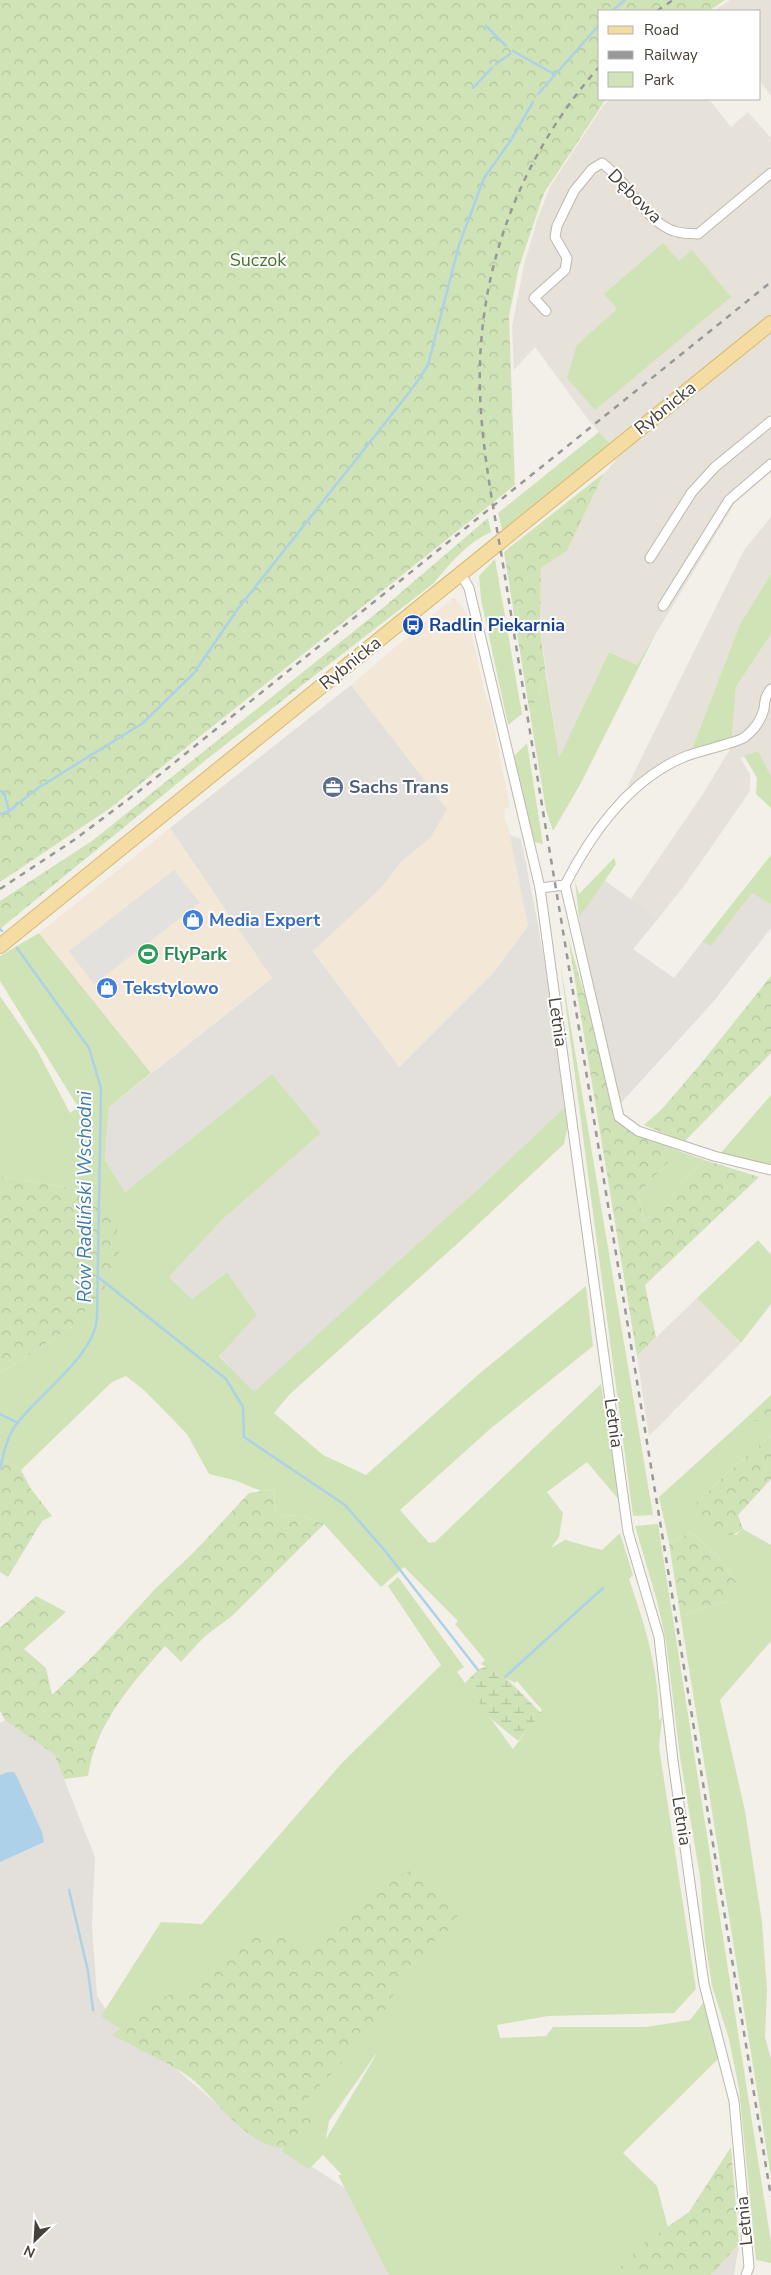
<svg xmlns="http://www.w3.org/2000/svg" width="771" height="2275" font-family="'Nunito Sans',sans-serif">
<defs>
<pattern id="forest-crowns" width="20" height="18" patternUnits="userSpaceOnUse" patternTransform="scale(1.25)"><rect width="20" height="18" fill="#cfe3b7"/><path d="M2 6a3 3 0 1 1 6 0M12 15a3 3 0 1 1 6 0" fill="none" stroke="#b3c49e"/></pattern>
<pattern id="wetland-marsh" width="20" height="14" patternUnits="userSpaceOnUse" patternTransform="scale(1.25)"><rect width="20" height="14" fill="#cfe3b7"/><path d="M1 5h8M5 5V1M11 12h8M15 12V8" fill="none" stroke="#b3c49e"/></pattern>
</defs>
<rect width="100%" height="100%" fill="#f3f0ea"/>
<!-- residential -->
<g fill="#e7e2d9">
<path d="M730 0H771V96L760 81V11H713Z"/>
<path d="M610 99H709L731 127 748 112 771 138V472L735 503 637 665 609 652 559 759 540 629 541 568 567 551 603 475 619 456 587 418 535 347 514 370 512 326 524 265 538 217 551 185 602 107Z"/>
<path d="M771 517V574L740 624 692 749 627 787 744 550Z"/>
<path d="M771 634V776L758 751 740 758 750 774V791L687 882 658 919 630 900 703 794 730 749 753 738H732L736 687Z"/>
<path d="M697 1298 741 1343 649 1436 637 1356Z"/>
</g>
<!-- commercial -->
<g fill="#f3e7d8">
<path d="M454 597 467 614 487 701H489L510 807 504 809 506 823 508 824 528 926 495 971 398 1067 313 950 381 888 401 862 431 837 447 809 351 685Z"/>
<path d="M170 828 272 978 151 1073 39 933Z"/>
</g>
<!-- industrial -->
<g fill="#e3e0db">
<path d="M351 685 447 809 431 837 401 862 381 888 313 951 399 1067 495 971 528 926 537 920 560 1051 566 1106 476 1191 254 1393 219 1355 257 1315 227 1272 192 1299 169 1277 222 1220 321 1133 272 1074 125 1192 105 1160 109 1107 272 978 170 828Z"/>
<path d="M604 880 658 919 633 949 674 978 702 942 711 946 752 892 771 904V928L714 1001 619 1105 588 973 579 918Z"/>
<path d="M19 1712 54 1754 95 1857 92 1926 97 1996 105 2008 224 2110 348 2190 392 2275H0V1723Z"/>
<path d="M739 2244 734 2275H711Z"/>
</g>
<!-- green -->
<g fill="#cfe3b7" fill-rule="evenodd">
<path d="M663 243 679 261 692 250 731 297 595 410 567 378 577 345 617 309 604 294Z"/>
<path d="M599 432 610 444 542 501 502 530 498 513Z"/>
<path d="M495 559 522 714 508 725 481 599 479 576Z"/>
<path d="M771 574V634L736 687 732 738 692 749 740 624Z"/>
<path d="M655 635 581 783 553 831 546 810 530 714 546 675 559 758 609 652 637 665Z"/>
<path d="M527 743 543 844 534 842 514 756Z"/>
<path d="M758 751 771 776V808L756 794 757 778 744 756Z"/>
<path d="M771 855V904L752 893 711 946 702 942Z"/>
<path d="M614 858 616 864 579 918 575 881 579 894Z"/>
<path d="M39 933 151 1073 109 1107 105 1160 125 1192 272 1074 321 1133 222 1220 169 1277 192 1299 227 1272 257 1315 219 1356 254 1392 476 1191 566 1106 568 1125 564 1144 457 1244 290 1394 274 1413 323 1455 366 1475 479 1374 586 1286 593 1346 490 1429 400 1510 429 1543 435 1542 601 1384 620 1501 587 1462 547 1492 563 1513 559 1537 551 1548 565 1540 602 1550 620 1533 633 1575 629 1579C645 1625 659 1670 659 1720L662 1717 659 1747 696 1989 674 2013 548 2016 497 2025 500 2038 546 2036 553 2027H646L690 2020 704 2002 718 2059 623 2153 657 2186 670 2235 628 2275H389L338 2175H342L323 2155 309 2169 282 2152 300 2101 307 1954 219 1981 129 2035 101 2016 161 1922 202 1924 341 1764 441 1665 388 1586 398 1577 464 1667 457 1672 513 1749 542 1710 517 1681 515 1683 481 1664 485 1660 455 1624 458 1621 404 1567 381 1587 324 1524 299 1515 276 1517 274 1489 261 1491 237 1481 209 1474 187 1434 145 1391 126 1376 112 1382 21 1470 0 1456V1373L72 1327 93 1192 0 1176V996L37 1050 70 1113 78 1107 0 981V956ZM376 2054V2055L326 2139 329 2121Z"/>
<path d="M560 962 653 1515 633 1516Z"/>
<path d="M771 1095V1166L720 1154Z"/>
<path d="M679 1151 705 1160 644 1222 638 1194Z"/>
<path d="M758 1240 771 1255V1304L741 1343 697 1298Z"/>
<path d="M743 1421H771V1436L738 1463 693 1506 736 1535 743 1529 771 1545V1641L720 1700 745 1811 762 1922 767 1990 765 2037 771 2059V2177L680 1613 687 1616 690 1612 732 1600 736 1581 716 1554 691 1532 669 1543 659 1497Z"/>
<path d="M658 1524 771 2242V2263L756 2260 739 2089 729 2039 712 1986 705 1941 700 1877 680 1757 666 1641 657 1601 635 1526Z"/>
</g>
<!-- forest -->
<g fill="url(#forest-crowns)">
<path d="M0 0H725L709 11H600V99H606L544 193 519 267 509 316 515 485 109 809 0 882Z"/>
<path d="M604 473 567 551 541 568 540 629 546 675 530 714 504 552Z"/>
<path d="M488 518 491 532C467 543 450 563 434 583L207 759 0 929V901L92 841 384 607Z"/>
<path d="M568 938 597 1037 615 1116 627 1130 679 1151 638 1194 644 1222 705 1160 759 1177 645 1285 656 1337 637 1356Z"/>
<path d="M771 976V1053L684 1142 644 1125 662 1109 703 1061Z"/>
<path d="M0 1176 93 1192 117 1217 119 1265 114 1276 72 1327 0 1373Z"/>
<path d="M771 1395V1421H743Z"/>
<path d="M771 1436V1479L738 1515 743 1529C722 1546 705 1521 693 1506L738 1463Z"/>
<path d="M0 1456 21 1470 31 1489 52 1516 42 1521 8 1577 0 1572Z"/>
<path d="M274 1489 276 1517 299 1515 324 1524 232 1616 204 1637 181 1662 165 1646C131 1685 96 1723 88 1776L64 1779 54 1754 5 1720 0 1711V1628L36 1596 66 1612 24 1649 46 1668 52 1695 95 1654 156 1588 195 1551 249 1493Z"/>
<path d="M691 1532 716 1554 741 1588 732 1600 690 1612 687 1616 680 1613 669 1543Z"/>
<path d="M414 1869 436 1881 459 1911 455 1925 432 1943 414 1964 398 1986 386 2008 356 2048 308 2098V2103L320 2117C314 2126 308 2138 299 2143 260 2165 218 2100 192 2079 173 2064 135 2048 112 2035L163 1997 193 1988 251 1931 309 1944 379 1885Z"/>
<path d="M731 2147 739 2244 711 2275H612L644 2243 689 2212Z"/>
</g>
<!-- wetland -->
<path fill="url(#wetland-marsh)" d="M492 1664 541 1713 518 1741 489 1717 465 1683 478 1670Z"/>
<!-- parking -->
<g fill="#e2e1de">
<path d="M510 835 521 839 537 920 528 926Z"/>
<path d="M174 870 200 903 94 984 69 951Z"/>
</g>
<!-- water -->
<path fill="#add1e9" d="M8 1772H14L17 1777 42 1832 44 1842 0 1862V1775Z"/>
<g fill="none" stroke-linecap="round" stroke-linejoin="round">
<!-- stream -->
<g stroke="#add1e9" stroke-width="2.5">
<path d="M612 11 625 0"/>
<path d="M486 26 506 46"/>
<path d="M513 51 554 74"/>
<path d="M496 64 510 54"/>
<path d="M473 88 492 68"/>
<path d="M538 94 600 24"/>
<path d="M0 791 4 792 9 811"/>
<path d="M0 814 9 811 38 788 143 723 194 673 237 610 415 385 428 365 459 245 484 178 511 140 533 102"/>
<path d="M0 929 2 931"/>
<path d="M98 1277 226 1379 243 1407 244 1437 345 1505 386 1552 478 1670"/>
<path d="M0 1414 18 1423"/>
<path d="M0 1469C3 1456 6 1440 13 1429 34 1397 96 1356 97 1317L101 1088 89 1048 17 948"/>
<path d="M505 1677 603 1588"/>
<path d="M69 1890 88 1971 93 2010"/>
</g>
<!-- minor casing -->
<g stroke="#beb8ad" stroke-width="11">
<g id="minor">
<path d="M546 311 534 298 565 270 567 258 555 237 557 226 574 191 592 169 602 163C627 181 646 222 674 231 681 234 690 233 698 234L771 173"/>
<path d="M650 558 692 492 715 467 771 421"/>
<path d="M461 574 469 588 540 888 628 1532 659 1637 673 1761 704 1984 734 2101 749 2267 746 2275"/>
<path d="M663 606 729 500 771 464"/>
<path d="M771 689C765 696 765 700 764 709 761 720 754 730 745 737 740 742 695 752 684 757 629 780 591 834 565 885L619 1117 638 1131 714 1156 771 1170"/>
<path d="M540 888 565 885"/>
</g>
</g>
<!-- primary casing -->
<g stroke="#d8b974" stroke-width="16">
<path id="primary" d="M0 946 771 323"/>
</g>
<!-- minor -->
<use href="#minor" stroke="#fff" stroke-width="9"/>
<!-- primary -->
<use href="#primary" stroke="#f4dca2" stroke-width="14"/>
<!-- rail -->
<g stroke="#989898" stroke-width="2.5" stroke-dasharray="6 6" stroke-linecap="butt">
<path d="M657 11 673 0"/>
<path d="M600 66C534 140 491 235 482 333 473 417 493 500 506 583 524 695 542 807 561 919 631 1345 701 1771 771 2197"/>
<path d="M0 889 74 840 138 792 771 282"/>
</g>
</g>
<!-- icons -->
<defs>
<g id="bus-disc" transform="scale(1.125)"><circle r="9.5" fill="#1a4fb4" stroke="#fff"/><path d="M-5-6H5V4H4V6H2V4H-2V6H-4V4H-5ZM-3.5-4V0h7V-4ZM-3.5 1.2v1.5H-2V1.2ZM2 1.2v1.5H3.5V1.2Z" fill="#fff"/></g>
<g id="office-disc" transform="scale(1.125)"><circle r="9.5" fill="#5c6f8a" stroke="#fff"/><path d="M-6-3h4V-5.5h4V-3h4V5H-6ZM-1-4.5V-3h2v-1.5ZM-6 0V1H6V0Z" fill="#fff"/></g>
<g id="shop-disc" transform="scale(1.125)"><circle r="9.5" fill="#3f7fe0" stroke="#fff"/><path d="M-5-2.5h2.3a2.7 3.5 0 0 1 5.4 0H5L5.5 6h-11ZM-1.5-2.5h3a1.5 2.3 0 0 0-3 0Z" fill="#fff"/></g>
<g id="stadium-disc" transform="scale(1.125)"><circle r="9.5" fill="#2e9e5b" stroke="#fff"/><path d="M0-5a6.5 5 0 1 0 0 10a6.5 5 0 1 0 0-10ZM-3.5-1.8h7v3.6h-7Z" fill="#fff"/></g>
</defs>
<g fill-rule="evenodd">
<use href="#bus-disc" x="413" y="625"/>
<use href="#office-disc" x="333" y="787"/>
<use href="#shop-disc" x="193" y="920"/>
<use href="#stadium-disc" x="148" y="954"/>
<use href="#shop-disc" x="107" y="988"/>
</g>
<g text-anchor="middle" stroke-width="4" stroke-linejoin="round" paint-order="stroke">
<!-- street labels -->
<g font-size="18" fill="#474139" stroke="#fff">
<text transform="translate(635 196) rotate(45)" y="6">Dębowa</text>
<text transform="translate(665 408) rotate(-39)" y="6">Rybnicka</text>
<text transform="translate(350 663) rotate(-39)" y="6">Rybnicka</text>
<text transform="translate(558 1022) rotate(82)" y="6">Letnia</text>
<text transform="translate(614 1423) rotate(82)" y="6">Letnia</text>
<text transform="translate(682 1821) rotate(81)" y="6">Letnia</text>
<text transform="translate(744 2221) rotate(-96)" y="6">Letnia</text>
</g>
<!-- park labels -->
<g font-size="18" fill="#4a7332" stroke="#fff">
<text x="258" y="266">Suczok</text>
</g>
<!-- transit labels -->
<g font-size="18" font-weight="bold" fill="#164399" stroke="#fff" text-anchor="start">
<text x="429" y="631">Radlin Piekarnia</text>
</g>
<!-- service labels -->
<g font-size="18" font-weight="bold" fill="#4e5e75" stroke="#fff" text-anchor="start">
<text x="349" y="793">Sachs Trans</text>
</g>
<!-- shop labels -->
<g font-size="18" font-weight="bold" fill="#366cbe" stroke="#fff" text-anchor="start">
<text x="209" y="926">Media Expert</text>
<text x="123" y="994">Tekstylowo</text>
</g>
<!-- leisure labels -->
<g font-size="18" font-weight="bold" fill="#27864d" stroke="#fff" text-anchor="start">
<text x="164" y="960">FlyPark</text>
</g>
<!-- water labels -->
<g font-size="19" font-style="italic" fill="#3d7ba8" stroke="#fff">
<text transform="translate(84 1197) rotate(-90)" y="7">Rów Radliński Wschodni</text>
</g>
</g>
<!-- legend -->
<rect x="598" y="10" width="162" height="90" fill="#ffffff" stroke="#b5b3b0"/>
<rect x="608" y="26" width="25" height="8" fill="#f4dca2" stroke="#b5b3b0"/>
<text x="644" y="35" font-size="15" fill="#474139">Road</text>
<rect x="608" y="51" width="25" height="8" fill="#989898" stroke="#b5b3b0"/>
<text x="644" y="60" font-size="15" fill="#474139">Railway</text>
<rect x="608" y="72" width="25" height="15" fill="#cfe3b7" stroke="#b5b3b0"/>
<text x="644" y="85" font-size="15" fill="#474139">Park</text>
<!-- north arrow -->
<g transform="translate(35 2240) rotate(205)" stroke="#ffffff" stroke-width="4" paint-order="stroke">
<path d="M0-4L9 19L0 12L-9 19Z" fill="#474139"/>
<text y="-8" font-size="14" font-weight="bold" text-anchor="middle" fill="#474139">N</text>
</g>
</svg>
